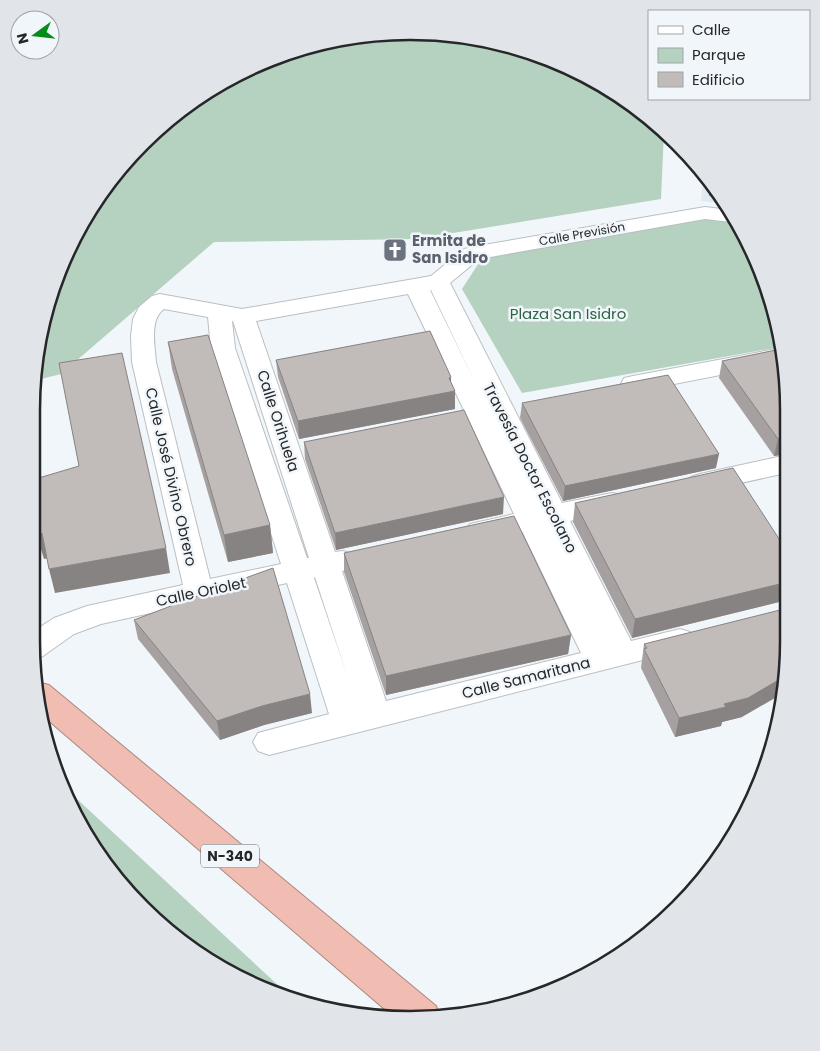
<svg xmlns="http://www.w3.org/2000/svg" width="820" height="1051" font-family="Poppins,sans-serif">
<rect width="100%" height="100%" fill="#f1f6fa"/>
<!-- built -->
<path fill="#dfeaf4" d="M704 173 726 204 701 201Z"/>
<!-- green -->
<g fill="#b5d1bf">
<path d="M434 32 508 44 577 70 640 109 664 131 661 199 416 239 214 242 61 374 33 381 51 289 110 179 160 125 220 82 288 51 360 35Z"/>
<path d="M708 218 739 223 769 289 780 347 522 393 462 289 482 258Z"/>
<path d="M64 787 293 999 221 969 142 909 82 831Z"/>
</g>
<g fill="none" stroke-linecap="round" stroke-linejoin="round">
<!-- minor casing -->
<g stroke="#babfc3" stroke-width="2">
<g id="minor">
<path d="M705 207 730 210 739 223 705 219 479 259 450 283 562 503 612 493 622 495 626 502 622 509 570 521 631 641 680 629 690 632 695 640 690 648 269 755 258 751 253 742 258 733 329 714 287 583 101 624 74 634 43 656 34 659 31 633 54 618 87 606 183 585 132 362 131 336 133 319 139 307 152 296 160 294 242 309 431 276 464 249 472 247ZM430 290H431L475 382ZM408 294 514 514 470 524 466 531 470 538 480 541 522 531 581 653 386 701 342 571 353 568 357 561 353 554 343 551 335 552 256 321ZM164 309 208 317 211 348 281 564 210 579 156 362C155 347 149 319 164 309ZM232 321H233L309 558H307L235 348ZM315 577 347 675 314 578Z"/>
<path d="M781 348 782 363 633 392 624 390 621 384 624 378 633 376Z"/>
<path d="M787 455 786 473 700 492 691 489 687 483 691 477 700 474Z"/>
</g>
</g>
<!-- highway casing -->
<g stroke="#aa8881" stroke-width="2">
<path id="highway" d="M37 682 49 685 436 1006 440 1016 410 1020 395 1018 41 714Z"/>
</g>
<!-- minor -->
<use href="#minor" fill="#fff" fill-rule="evenodd"/>
<!-- highway -->
<use href="#highway" fill="#f1bcb1" fill-rule="evenodd"/>
</g>
<!-- wall -->
<g fill="#a6a1a0">
<path d="M710 182 721 197 709 196Z"/>
<path d="M168 342 270 525 273 553 228 562 172 369Z"/>
<path d="M781 349 787 454 774 456 719 378 722 361Z"/>
<path d="M276 360 451 383 455 391V409L299 439 278 377Z"/>
<path d="M522 403 716 468 563 501 520 418Z"/>
<path d="M304 442 503 514 336 550 305 459Z"/>
<path d="M575 503 785 548 784 602 783 601 632 638 573 522Z"/>
<path d="M344 553 571 635 568 654 386 695 344 572Z"/>
<path d="M237 581 312 713 264 725 220 740 138 639 134 620 237 586Z"/>
<path d="M644 644 742 717 722 722 721 726 675 737 641 668Z"/>
</g>
<!-- shaded-wall -->
<g fill="#878382">
<path d="M451 377V392L455 391V409L299 439 298 421Z"/>
<path d="M787 437V454L774 456 778 439Z"/>
<path d="M719 454 716 468 563 501 565 486Z"/>
<path d="M504 497 503 514 336 550 335 533Z"/>
<path d="M35 521 42 533 49 558 44 559 40 546 32 548V522Z"/>
<path d="M270 525 273 553 228 562 224 535Z"/>
<path d="M166 548 170 573 55 593 49 569Z"/>
<path d="M784 583V597L783 601 632 638 635 619Z"/>
<path d="M571 635 568 654 386 695V676Z"/>
<path d="M782 678V694L742 717 722 722 721 726 675 737 679 718 724 704Z"/>
<path d="M310 694 312 713 264 725 220 740 217 721 262 706Z"/>
</g>
<!-- building -->
<g fill="#c1bbba" stroke="#878382">
<path d="M430 331 451 377 449 378 455 391 298 421 276 360Z"/>
<path d="M208 335 270 525 224 535 168 342Z"/>
<path d="M781 349 788 385 787 437 778 439 722 361Z"/>
<path d="M122 353 166 548 49 569 42 533 37 534 35 521 32 522V480L79 466 59 363Z"/>
<path d="M668 375 719 454 565 486 522 403Z"/>
<path d="M464 410 504 497 335 533 304 442Z"/>
<path d="M733 468 785 548 784 583 635 619 575 503Z"/>
<path d="M514 516 571 635 386 676 344 553Z"/>
<path d="M273 568 310 694 262 706 217 721 134 620 205 593 238 586 237 581Z"/>
<path d="M784 609 782 678 748 698 724 704 726 707 679 718 644 649 647 648 644 644Z"/>
</g>
<!-- icons -->
<defs>
<g id="church-square" transform="scale(1.25)"><rect x="-9" y="-9" width="18" height="18" rx="4" fill="#6b7280" stroke="#f1f6fa"/><path d="M-1.2-6h2.4v3.5h3.3v2.4h-3.3V6h-2.4V-.1h-3.3v-2.4h3.3Z" fill="#fff"/></g>
</defs>
<g fill-rule="evenodd">
<use href="#church-square" x="395" y="250"/>
</g>
<g text-anchor="middle" stroke-width="5" stroke-linejoin="round" paint-order="stroke">
<!-- far-street labels -->
<g font-size="12" fill="#262729" stroke="#f1f6fa">
<text transform="translate(582 234) rotate(-10)" y="4">Calle Previsión</text>
</g>
<!-- shield labels -->
<rect fill="#f1f6fa" stroke="#636568" stroke-width="1" x="201" y="844.5" width="58" height="23" rx="4"/>
<g font-size="14" font-weight="bold" fill="#262729">
<text x="230" y="861">N-340</text>
</g>
<!-- worship labels -->
<g font-size="15" font-weight="bold" fill="#5b616d" stroke="#f1f6fa" text-anchor="start">
<text x="412" y="246">Ermita de<tspan x="412" dy="17">San Isidro</tspan></text>
</g>
<!-- park labels -->
<g font-size="15" fill="#2e6445" stroke="#f1f6fa">
<text x="568" y="319">Plaza San Isidro</text>
</g>
<!-- street labels -->
<g font-size="15" fill="#262729" stroke="#f1f6fa">
<text transform="translate(278 421) rotate(72)" y="5">Calle Orihuela</text>
<text transform="translate(530 468) rotate(63)" y="5">Travesía Doctor Escolano</text>
<text transform="translate(171 477) rotate(77)" y="5">Calle José Divino Obrero</text>
<text transform="translate(201 592) rotate(-12)" y="5">Calle Oriolet</text>
<text transform="translate(526 678) rotate(-14)" y="5">Calle Samaritana</text>
</g>
</g>
<!-- crop -->
<path d="M0 0H820V1051H0ZM410 40H410A370 370 0 0 1 780 410V641A370 370 0 0 1 410 1011H410A370 370 0 0 1 40 641V410A370 370 0 0 1 410 40Z" fill="#e1e5e9" fill-rule="evenodd"/>
<path fill="none" stroke="#262729" stroke-width="2.5" d="M410 40H410A370 370 0 0 1 780 410V641A370 370 0 0 1 410 1011H410A370 370 0 0 1 40 641V410A370 370 0 0 1 410 40Z"/>
<!-- legend -->
<rect x="648" y="10" width="162" height="90" fill="#f1f6fa" stroke="#a0a3a6"/>
<rect x="658" y="26" width="25" height="8" fill="#ffffff" stroke="#a0a3a6"/>
<text x="692" y="35" font-size="15" fill="#262729">Calle</text>
<rect x="658" y="48" width="25" height="15" fill="#b5d1bf" stroke="#a0a3a6"/>
<text x="692" y="60" font-size="15" fill="#262729">Parque</text>
<rect x="658" y="72" width="25" height="15" fill="#c1bbba" stroke="#a0a3a6"/>
<text x="692" y="85" font-size="15" fill="#262729">Edificio</text>
<!-- north arrow -->
<g transform="translate(35 35) rotate(255)"><circle r="24" fill="#f1f6fa" stroke="#a0a3a6"/>
<path d="M0-4L9 19L0 12L-9 19Z" fill="#068c1a"/>
<text y="-8" font-size="14" font-weight="bold" text-anchor="middle" fill="#262729">N</text>
</g>
</svg>
